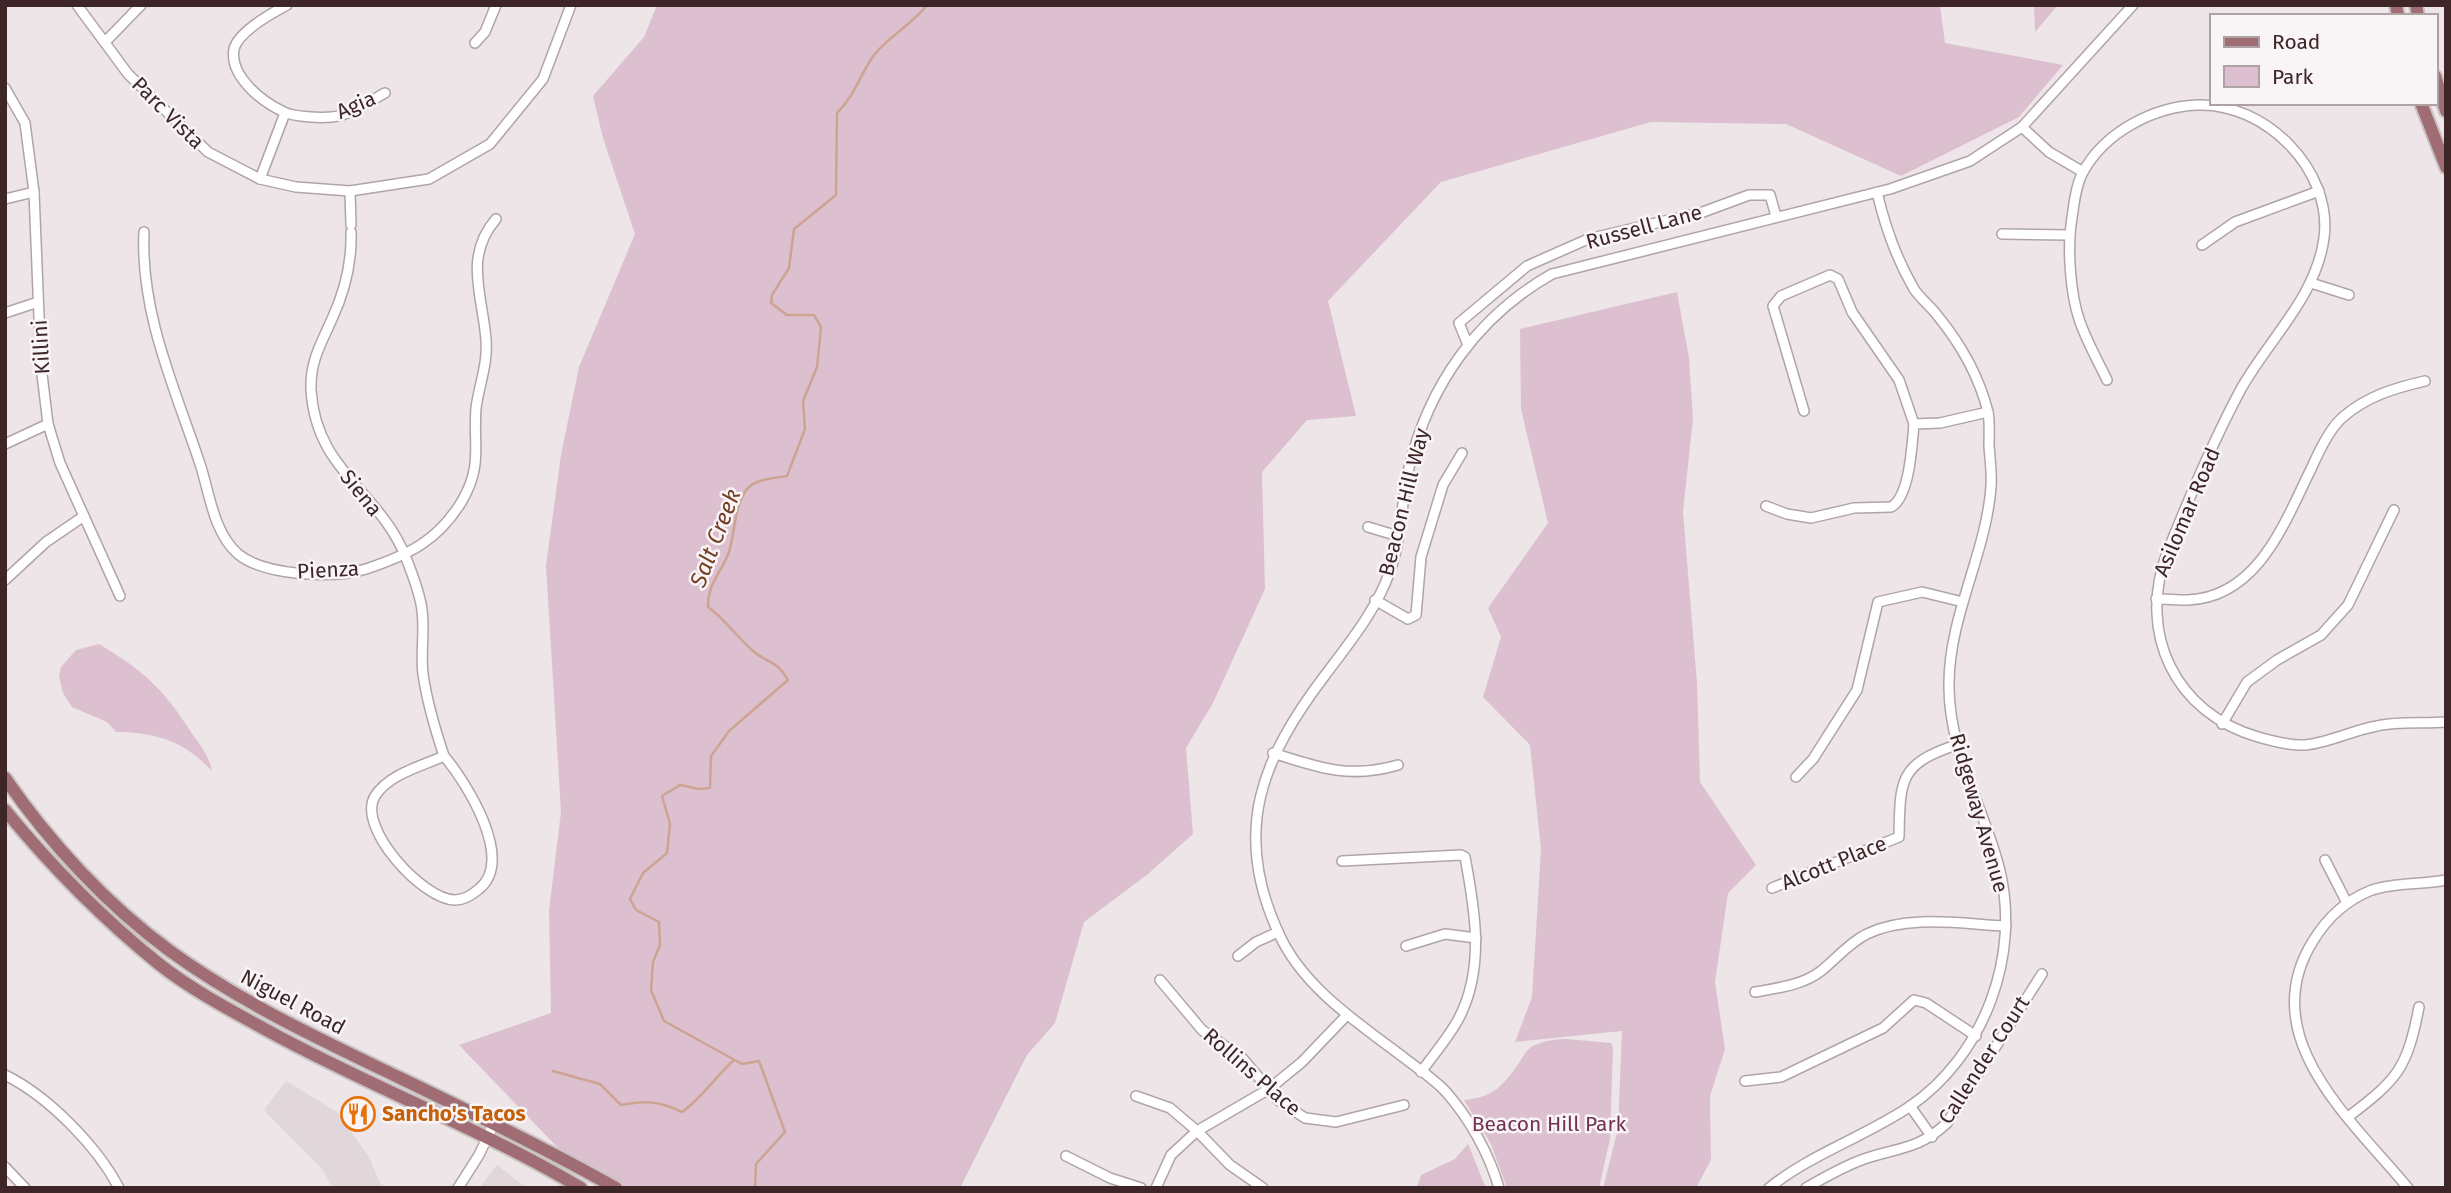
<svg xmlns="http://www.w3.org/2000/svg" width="2451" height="1193" font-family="'Fira Sans',sans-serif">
<rect width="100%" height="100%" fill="#ede5e7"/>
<!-- built -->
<g fill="#e1d6d9">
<path d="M286 1081 337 1112 369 1157 380 1183 387 1188H333L322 1169 264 1110Z"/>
<path d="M497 1165 527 1188H479Z"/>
</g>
<!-- green -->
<g fill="#dcc0d0">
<path d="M657 5H1940L1945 43 2063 65 2019 117 1901 176 1786 124 1651 122 1441 182 1328 301 1356 416 1307 420 1262 472 1265 589 1213 703 1186 748 1193 834 1148 874 1084 922 1055 1023 1027 1055 960 1188H626L561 1151 459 1045 551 1013 549 910 561 812 546 566 561 455 579 367 635 234 603 138 593 96 644 37Z"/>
<path d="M2034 5H2058L2035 32Z"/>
<path d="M1677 292 1689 358 1693 419 1683 512 1697 683 1700 782 1756 865 1728 893 1715 982 1725 1049 1710 1096 1711 1160 1696 1188H1603L1618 1129 1622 1031 1515 1042 1532 997 1541 849 1530 745 1483 697 1501 637 1488 608 1548 523 1521 409 1520 329Z"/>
<path d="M99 644C142 670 162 687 189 729 198 743 209 754 212 771 185 742 157 732 116 732L107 722 72 707 63 693 59 677 61 667 76 650Z"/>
<path d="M1567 1039 1611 1043 1613 1047 1610 1139 1599 1188H1507L1491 1144 1464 1100C1492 1097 1500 1089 1517 1066 1521 1060 1525 1052 1530 1048 1539 1041 1556 1039 1567 1039Z"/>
<path d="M1468 1144 1486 1188 1417 1187 1421 1175 1455 1159Z"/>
</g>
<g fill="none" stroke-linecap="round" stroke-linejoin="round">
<!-- stream -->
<g stroke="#cda392" stroke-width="2.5">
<path d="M553 1071 600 1084 621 1105C646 1100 659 1101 682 1112 703 1097 715 1077 734 1060"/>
<path d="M755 1188 756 1164 785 1132 759 1061 742 1064 664 1021 651 990 653 962 660 945 659 922 636 910 630 899 643 873 667 853 670 824 662 796 680 785 699 789 710 788 711 756 729 731 788 680C775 658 767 664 752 650 736 636 725 619 708 607 707 584 722 572 729 552 735 533 734 506 747 489 755 479 775 478 787 476L805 429 803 401 817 367 821 327 814 315H787L771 303 772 295 789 268 794 229 836 195 837 113C855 95 858 79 872 58 885 38 911 26 927 5"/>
</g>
<!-- minor casing -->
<g stroke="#b1a4a6" stroke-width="12">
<g id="minor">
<path d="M77 5 128 74 208 152 260 179 296 187 350 191 429 179 490 144 543 79 571 5"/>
<path d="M287 5C272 13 238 32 234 49 229 76 262 102 284 112 294 117 320 118 332 117 351 115 368 102 385 93"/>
<path d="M106 41 141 5"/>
<path d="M475 43 485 32 496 5"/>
<path d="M5 88 25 123 34 192 41 366 48 424 60 463 120 596"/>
<path d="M2022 127 2049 152 2083 172"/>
<path d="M260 179 285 113"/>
<path d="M350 191 351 225"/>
<path d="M5 199 34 192"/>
<path d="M144 232C140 314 176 391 201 467 210 496 214 533 238 554 265 576 333 579 366 569 408 555 438 541 462 501 483 465 473 444 476 408 479 385 488 364 486 340 483 297 463 257 496 219"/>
<path d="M351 232C352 263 345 291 332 319 321 344 310 361 311 390 316 472 380 491 406 558 412 573 418 589 421 604 426 627 420 651 423 674 427 703 435 729 444 756"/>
<path d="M2002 234 2069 235"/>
<path d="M2202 245 2235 222 2319 191"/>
<path d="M2311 283 2349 295"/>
<path d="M5 313 38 302"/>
<path d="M1468 345 1459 323 1527 266 1588 239 1703 212 1749 195H1770L1776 216"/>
<path d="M2107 380C2098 361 2087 342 2080 322 2070 294 2067 247 2072 218 2074 203 2076 185 2083 172 2105 132 2153 107 2197 105 2265 102 2333 170 2324 238 2316 297 2269 339 2241 389 2213 441 2189 498 2167 553 2137 633 2175 713 2258 737 2272 741 2290 746 2305 745 2329 743 2353 730 2377 726 2399 721 2423 724 2446 722"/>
<path d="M1804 411 1773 306 1781 296 1830 275 1838 279 1852 312 1899 380 1914 424"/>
<path d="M5 444 48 424"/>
<path d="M1766 506 1787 514 1811 518 1854 508 1891 507C1910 497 1912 444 1914 424L1940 423 1988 412"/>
<path d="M1368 527 1398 536"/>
<path d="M5 580 46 542 84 516"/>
<path d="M2156 599C2166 599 2177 600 2188 600 2259 597 2285 521 2312 467 2319 451 2330 428 2343 417 2367 396 2395 388 2425 381"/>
<path d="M1375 600 1408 619 1416 615 1421 557 1443 485 1462 453"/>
<path d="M2222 724 2247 682 2277 660 2321 635 2348 605 2394 510"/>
<path d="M1273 753C1319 768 1350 779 1398 765"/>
<path d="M444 756C467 783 515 860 479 889 472 895 464 900 455 900 423 900 356 827 375 796 389 774 422 766 444 756Z"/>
<path d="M1796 777 1813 759 1857 690 1878 602 1922 592 1963 602"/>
<path d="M2325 860 2347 903"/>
<path d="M1342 861 1461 855 1465 857C1475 910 1485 968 1459 1018 1449 1037 1434 1054 1421 1072"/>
<path d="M1772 888 1899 837C1900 780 1899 764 1956 745"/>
<path d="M1406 946 1445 934 1476 938"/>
<path d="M1238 956 1256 942 1278 932"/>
<path d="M1160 980 1202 1030 1243 1059 1278 1100 1305 1118 1336 1122 1404 1105"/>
<path d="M1755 992C1778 988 1803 985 1821 971 1836 959 1850 942 1867 934 1908 914 1962 924 2006 926"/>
<path d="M5 1075C48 1096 97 1146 119 1188"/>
<path d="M1745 1081 1781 1077 1883 1028 1914 1000 1926 1003 1976 1036"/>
<path d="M1136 1096 1170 1108 1197 1131 1230 1165 1263 1188"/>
<path d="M1910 1106 1932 1137"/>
<path d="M2348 1117C2398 1079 2407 1069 2419 1007"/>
<path d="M1066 1156 1110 1178 1141 1188"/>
<path d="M5 1167 25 1188"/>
<path d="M458 1188 479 1155 494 1123"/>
<path d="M1156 1188 1171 1155 1197 1131 1269 1089 1302 1062 1347 1015"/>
<path d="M1499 1188C1489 1153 1469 1118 1446 1092 1435 1080 1420 1070 1407 1060 1360 1024 1304 989 1279 934 1231 831 1262 758 1326 674 1350 642 1377 609 1390 571 1402 538 1401 501 1409 468 1429 385 1478 316 1552 274L1890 189 1970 161 2022 127 2133 5"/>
<path d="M1769 1188C1811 1154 1864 1137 1909 1107 1984 1056 2022 955 1999 867 1983 806 1948 749 1949 684 1949 616 1986 554 1991 487 1992 473 1990 459 1989 446 1989 435 1990 422 1988 412 1979 376 1960 343 1937 315 1930 306 1920 298 1914 289 1896 258 1885 227 1877 192"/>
<path d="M1806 1188C1825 1177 1844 1166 1864 1159 1899 1147 1918 1150 1947 1123L2042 974"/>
<path d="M2408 1188C2352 1120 2253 1037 2313 941 2327 918 2346 900 2372 890 2396 882 2421 885 2446 880"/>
</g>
</g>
<!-- major casing -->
<g stroke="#c9c2c3" stroke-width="16">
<g id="major">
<path d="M2396 5 2398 16"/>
<path d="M2416 5 2418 16"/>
<path d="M2435 76 2446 111"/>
<path d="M2421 103 2446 167"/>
<path d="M5 778C49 842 107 905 170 951 240 1002 319 1039 398 1077 471 1112 545 1148 616 1188"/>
<path d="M5 810C51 866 102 918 159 964 193 991 234 1012 272 1033 373 1088 482 1129 581 1188"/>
</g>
</g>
<!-- minor -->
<use href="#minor" stroke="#fff" stroke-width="9"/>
<!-- major -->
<use href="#major" stroke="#9f6d73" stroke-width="12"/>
</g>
<!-- icons -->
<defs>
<g id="restaurant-ring" transform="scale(1.75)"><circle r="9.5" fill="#f9f5f7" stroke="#e8710a" stroke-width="1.5"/><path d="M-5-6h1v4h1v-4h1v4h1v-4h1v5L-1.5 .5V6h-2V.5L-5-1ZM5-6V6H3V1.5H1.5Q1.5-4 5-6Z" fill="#e8710a"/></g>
</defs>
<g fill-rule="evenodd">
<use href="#restaurant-ring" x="358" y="1114"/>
</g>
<g text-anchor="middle" stroke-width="5" stroke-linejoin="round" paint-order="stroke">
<!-- street labels -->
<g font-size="21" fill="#3d2528" stroke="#f9f5f7">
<text transform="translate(356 105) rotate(-23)" y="7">Agia</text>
<text transform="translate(168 113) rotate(45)" y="7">Parc Vista</text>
<text transform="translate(1644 227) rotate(-15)" y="7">Russell Lane</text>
<text transform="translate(41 347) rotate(-93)" y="7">Killini</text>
<text transform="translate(361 493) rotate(51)" y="7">Siena</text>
<text transform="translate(1404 502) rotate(-76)" y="7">Beacon Hill Way</text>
<text transform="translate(2187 512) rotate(-67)" y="7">Asilomar Road</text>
<text transform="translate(328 570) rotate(-3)" y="7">Pienza</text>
<text transform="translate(1979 813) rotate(74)" y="7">Ridgeway Avenue</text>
<text transform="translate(1834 863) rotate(-22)" y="7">Alcott Place</text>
<text transform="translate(293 1002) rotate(28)" y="7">Niguel Road</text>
<text transform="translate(1984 1060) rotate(-57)" y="7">Callender Court</text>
<text transform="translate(1252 1072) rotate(41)" y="7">Rollins Place</text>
</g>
<!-- food labels -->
<g font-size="21" font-weight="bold" fill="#c56008" stroke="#f9f5f7" text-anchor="start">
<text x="382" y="1121">Sancho's Tacos</text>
</g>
<!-- park labels -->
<g font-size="21" fill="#713350" stroke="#f9f5f7">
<text x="1549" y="1131">Beacon Hill Park</text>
</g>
<!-- water labels -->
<g font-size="23" font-style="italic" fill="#753d24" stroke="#f9f5f7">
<text transform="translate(715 538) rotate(-69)" y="8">Salt Creek</text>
</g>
</g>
<!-- border -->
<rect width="2451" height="1193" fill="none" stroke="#3d2528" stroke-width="14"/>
<!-- legend -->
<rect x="2210" y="14" width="228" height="91" fill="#f9f5f7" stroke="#aea2a4" stroke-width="2"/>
<rect x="2224" y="37" width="35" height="10" fill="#9f6d73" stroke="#aea2a4" stroke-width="2"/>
<text x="2272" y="49" font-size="21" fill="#3d2528">Road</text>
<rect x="2224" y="66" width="35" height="21" fill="#dcc0d0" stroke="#aea2a4" stroke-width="2"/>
<text x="2272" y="84" font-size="21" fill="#3d2528">Park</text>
</svg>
